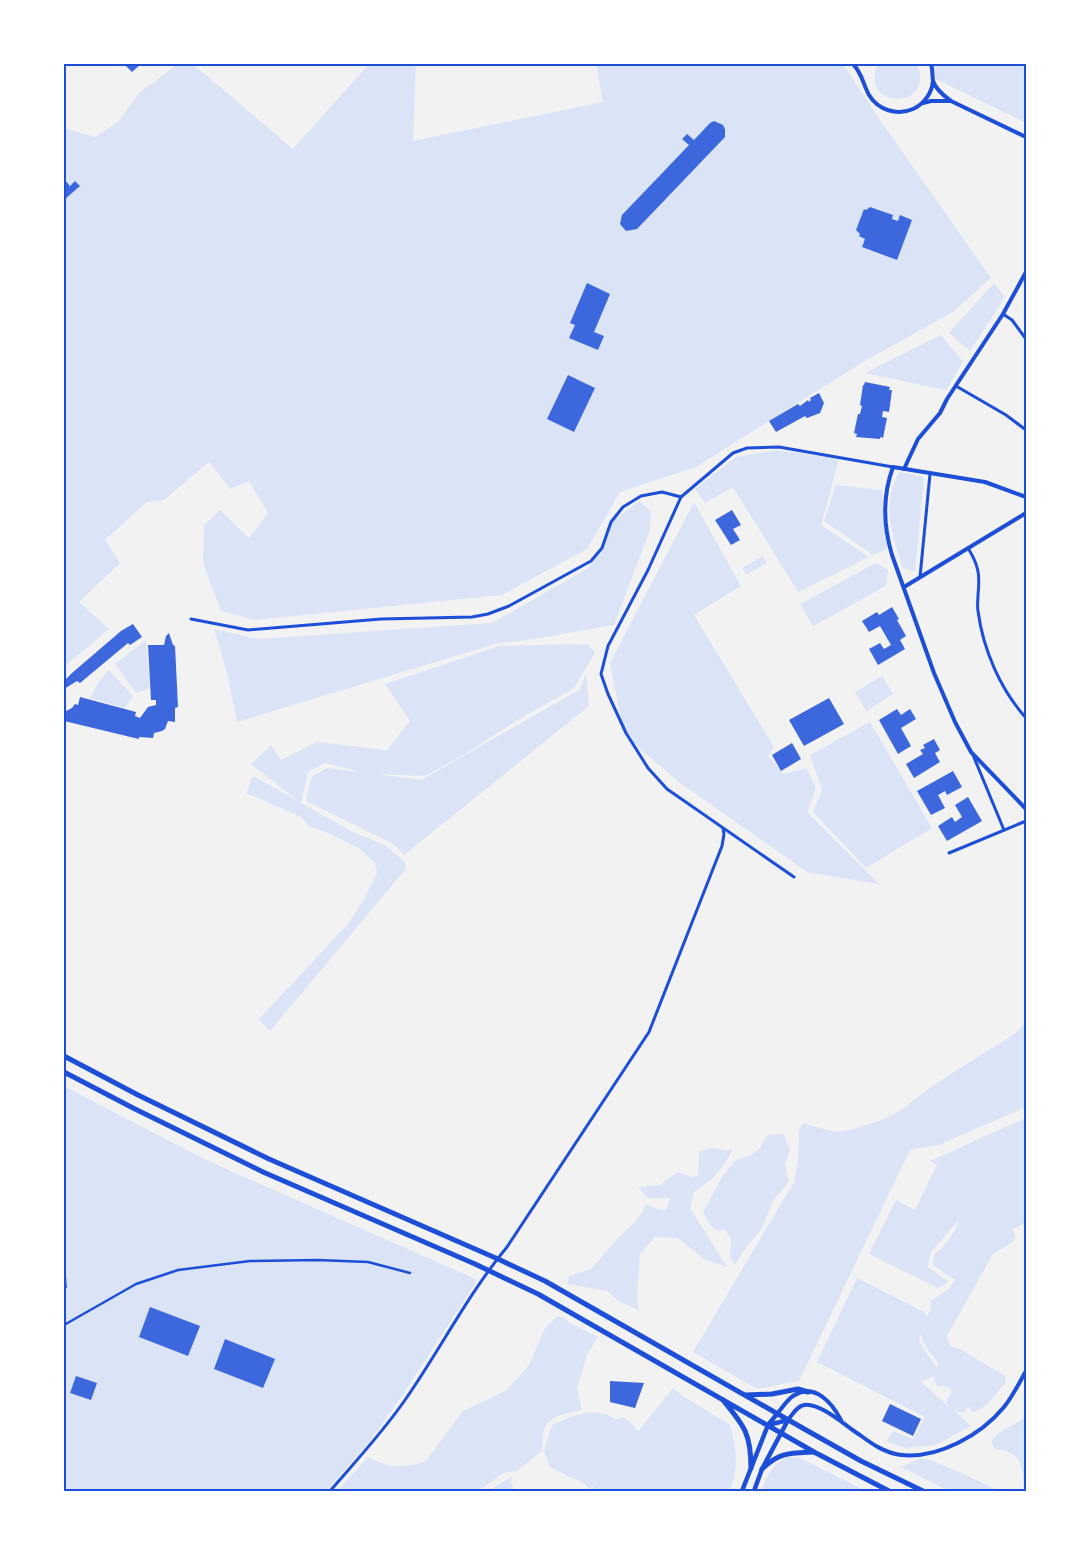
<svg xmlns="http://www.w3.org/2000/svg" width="1090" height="1555" font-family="'Sofia Sans Condensed',sans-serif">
<rect width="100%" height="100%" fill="#f2f2f2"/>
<!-- green -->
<g fill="#dbe4f7" fill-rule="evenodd">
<path d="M178 64H193L293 149 369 64H416L413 141 603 102 596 64H843L880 120 991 278 953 312 863 362 696 467 620 492 587 549 502 595 255 620 221 611 203 563 204 525 220 510 249 538 268 513 249 481 230 489 209 462 164 500 147 502 105 540 120 563 79 602 109 629 64 667V128L95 137 119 121 139 93Z"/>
<path d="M878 64H917C937 111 857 110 878 64Z"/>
<path d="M932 64H1026V123L936 79Z"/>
<path d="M994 283 1005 297 970 351 949 333Z"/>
<path d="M941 335 963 362 946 390 865 373Z"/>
<path d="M776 450 839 459 821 525 869 557 798 592 733 487 705 503 695 489 736 457Z"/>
<path d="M899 472 924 477 915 571 903 568C892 534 881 506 899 472Z"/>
<path d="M836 485 882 490 887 549 873 555 824 521Z"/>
<path d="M640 501 651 512 650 530 614 625 522 641 499 643 237 722 227 673 214 629 258 639 492 623 587 569 602 548 611 522Z"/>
<path d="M694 502 741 586 694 615 774 747 768 756 784 774 807 768 816 788 807 812 879 884 807 872 680 783 624 735 610 663Z"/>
<path d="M763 556 767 563 746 575 742 568Z"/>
<path d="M876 563 888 570 886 586 813 626 800 604Z"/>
<path d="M146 640 150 688 136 693 115 664Z"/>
<path d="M588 644 595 653 574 688 516 721 465 754 425 776 377 774 421 780 579 690 586 674 589 706 404 855 392 843 306 801 312 776 327 768 360 772 325 763 308 772 301 803 353 832 385 845 405 862V870L270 1031 259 1019 348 924 364 899 377 873 375 863 360 849 328 833 309 826 301 817 246 793 253 776 297 800 251 764 271 745 281 760 317 742 387 750 410 721 385 684 499 646Z"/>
<path d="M109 670 133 696 125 708 90 698 100 680Z"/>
<path d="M882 676 893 694 866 711 855 692Z"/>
<path d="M870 722 932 828 866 868 813 812 822 790 810 755Z"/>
<path d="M1026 1022V1107L939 1145 910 1150 799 1381 757 1389 693 1352 794 1182 798 1160 799 1130 803 1123 834 1132 850 1130 882 1120 898 1112 938 1082 1016 1033Z"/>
<path d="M64 1086 206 1160 469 1276 476 1280 475 1284 401 1397 370 1441 326 1491H64Z"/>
<path d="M1026 1118V1218L1023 1224 1013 1229 1016 1238 1010 1244 993 1254 947 1336 950 1346 960 1349 1005 1376 1006 1383C994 1394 989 1408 972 1412L969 1406 963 1413 955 1411 971 1426 936 1445 905 1448 886 1441 893 1431 913 1439 925 1417 817 1362 857 1278 926 1313V1317L930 1311 931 1301 949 1289 955 1280 933 1265 934 1255C946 1245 954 1235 959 1220L931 1252 928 1267 949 1282 938 1288 869 1254 896 1200 915 1210 937 1165 930 1161ZM921 1333C922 1344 931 1354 938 1362L937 1368 919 1342ZM934 1376V1382L938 1386 949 1387 952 1392 947 1399V1403L953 1410 921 1382Z"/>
<path d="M784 1134 790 1150 785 1165 789 1182 773 1201 762 1228 745 1249 735 1265 730 1258 731 1238 724 1229 718 1231 710 1225 703 1212 722 1177 735 1161 751 1155 759 1149 768 1135Z"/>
<path d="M711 1148 728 1150 733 1149C721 1171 715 1178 694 1192L690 1208 727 1267 705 1260 678 1238 655 1237 640 1254 637 1297 639 1310 620 1302 607 1291 567 1284 569 1276 591 1269 618 1238 634 1223 642 1213 646 1204 657 1209 666 1210 670 1198H648L638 1187 661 1185 667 1179 678 1172 691 1177 698 1176 699 1152Z"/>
<path d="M557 1317H563L570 1323 598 1337 587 1355 577 1388 582 1410C569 1413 549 1415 544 1430 542 1436 542 1445 542 1451L517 1471 503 1473 479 1491H337L368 1457C393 1469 399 1468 425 1462L463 1411 507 1390 529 1365 545 1328Z"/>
<path d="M673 1388 683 1396 730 1425C737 1452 739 1464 730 1491H590L606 1471 590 1490 585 1484 550 1467 544 1451 552 1425C570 1417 585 1409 605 1414 609 1415 612 1418 616 1419 620 1419 619 1417 624 1418 630 1420 634 1427 638 1431Z"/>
<path d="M1026 1415V1491H1025C1022 1486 1024 1482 1023 1476 1021 1457 1013 1451 995 1449L991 1442C1000 1427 1015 1428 1026 1415Z"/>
<path d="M788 1457H797L806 1461 866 1491H761C767 1476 772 1463 788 1457Z"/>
<path d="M921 1458 931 1460 1001 1491H949L901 1467Z"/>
<path d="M512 1477 511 1483 515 1491H487Z"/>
</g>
<!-- building -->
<g fill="#3d67dc">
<path d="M124 64H141L132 72Z"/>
<path d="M714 121 723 125 725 129V137L637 229 626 231 620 224 622 215 689 145 682 139 687 134 694 140 710 123Z"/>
<path d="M64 179 70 186 75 181 80 186 64 200Z"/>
<path d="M870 207 893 215 892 219 898 221 900 215 912 220 897 260 862 247 865 239 859 236 860 234 856 230 864 209 866 210Z"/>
<path d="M587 283 610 294 594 332 604 336 598 350 569 338 575 325 570 323Z"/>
<path d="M568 375 595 388 574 432 547 419Z"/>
<path d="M865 382 890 387 889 390H892L889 412 883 411 882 417 887 418 883 438 880 437V439L856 437 857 434 854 433 858 414H860L862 406 860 405 863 385H864Z"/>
<path d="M819 393 824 403 820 413 807 418 805 416 776 432 769 421 798 404 800 406 808 400 809 402 811 400 810 398Z"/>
<path d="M732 510 741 525 733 529 740 540 731 545 715 520Z"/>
<path d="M892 607 899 619 897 620 906 636 900 640 905 649 878 665 869 649 880 643 884 649 891 645 880 626 869 632 862 621 877 612 879 615Z"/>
<path d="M133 624 142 637 130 645 128 643 80 683 77 681 64 689V681L72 673 121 631Z"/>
<path d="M169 633 173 645 175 646 178 707 175 708V722L168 721 165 729 162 731 154 733 153 738 139 737V739L64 721V712L72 708 75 704 78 705 80 697 136 712 135 716 140 718 148 707 156 705V700H151L148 645H164L166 636Z"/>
<path d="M829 698 844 724 804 746 789 720Z"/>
<path d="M897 709 901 715 910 709 916 719 901 728 911 746 898 754 879 720Z"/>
<path d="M934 739 940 750 935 753 940 762 914 778 906 764 923 754 920 750 925 748 923 745Z"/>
<path d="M792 743 801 759 781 771 772 755Z"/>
<path d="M953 771 962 787 947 795 945 791 938 795 945 808 931 815 917 791Z"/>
<path d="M968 797 982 821 947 841 938 826 952 817 955 822 962 817 955 805Z"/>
<path d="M64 1276H66L67 1288H64Z"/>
<path d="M150 1307 200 1326 188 1356 139 1337Z"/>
<path d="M225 1339 275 1359 263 1388 214 1369Z"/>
<path d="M76 1376 97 1383 91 1400 70 1393Z"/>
<path d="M610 1381 644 1383 635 1408 610 1402Z"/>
<path d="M890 1404 921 1419 913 1436 882 1421Z"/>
</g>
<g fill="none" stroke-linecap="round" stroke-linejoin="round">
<!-- pedestrian -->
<path stroke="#1d4ed8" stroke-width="2.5" d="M64 1325 136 1284 178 1270 250 1261 317 1260 368 1262 410 1273"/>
<!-- minor -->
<g stroke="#1d4ed8" stroke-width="3">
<path d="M1003 314 1012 320 1026 339"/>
<path d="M956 386 1006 415 1026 430"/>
<path d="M968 548C979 566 980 575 978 595 978 600 977 606 978 611 983 649 1000 689 1026 718"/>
<path d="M920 577 930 474"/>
<path d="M191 619 248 630 381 619 472 617 488 614 509 606 591 561 602 548 611 522 623 507 641 496 662 492 681 497"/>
<path d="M973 755 1004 830"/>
<path d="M949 853 1026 821"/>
<path d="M794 877 667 789 648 768 626 733 608 694 601 674 608 646 648 570 681 497 733 453 747 448 779 447 893 467"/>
<path d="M330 1491C355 1462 383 1432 405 1400 440 1350 468 1294 507 1247L649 1032 722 846 724 834 723 829"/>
</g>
<!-- tertiary -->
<g stroke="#1d4ed8" stroke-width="4">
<path d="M853 64C862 73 863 84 869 95 878 110 897 116 913 109 924 104 932 93 933 81"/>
<path d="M931 64C933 70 932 75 933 81 936 90 944 96 951 101L1026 137"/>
<path d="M923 103 931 101H950"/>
<path d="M904 469 918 439 940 413 947 399 1003 314 1026 272"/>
<path d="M1026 497 985 482 893 467C882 497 883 525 892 555L934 673 955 722 971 752 1026 809"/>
<path d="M904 587 1026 513"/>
<path d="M777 1414C782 1408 787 1400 793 1396 815 1382 832 1403 841 1420"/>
<path d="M788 1420C792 1415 797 1406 804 1405 820 1402 847 1427 860 1435 872 1444 885 1453 901 1455 938 1459 981 1435 1004 1407 1013 1396 1019 1383 1026 1371"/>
</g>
<!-- secondary -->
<g stroke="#1d4ed8" stroke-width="4.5">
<path d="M768 1425 788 1420"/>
<path d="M742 1491 768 1425 777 1414"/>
<path d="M754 1491 762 1469 788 1420"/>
</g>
<!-- primary -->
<g stroke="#1d4ed8" stroke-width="5">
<path d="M64 1056 138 1095 269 1159 498 1259 545 1281 799 1426 861 1461 923 1491"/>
<path d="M64 1072 133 1108 263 1172 475 1264 538 1294 814 1452 889 1491"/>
<path d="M746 1395 772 1394 798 1389 808 1392"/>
<path d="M723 1400C744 1426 751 1433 751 1468"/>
<path d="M762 1469C779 1452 790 1453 813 1452"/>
</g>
</g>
<!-- border -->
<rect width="1090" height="1555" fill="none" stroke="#ffffff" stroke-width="130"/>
<rect x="65" y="65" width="960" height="1425" fill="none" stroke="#1d4ed8" stroke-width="2"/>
</svg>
